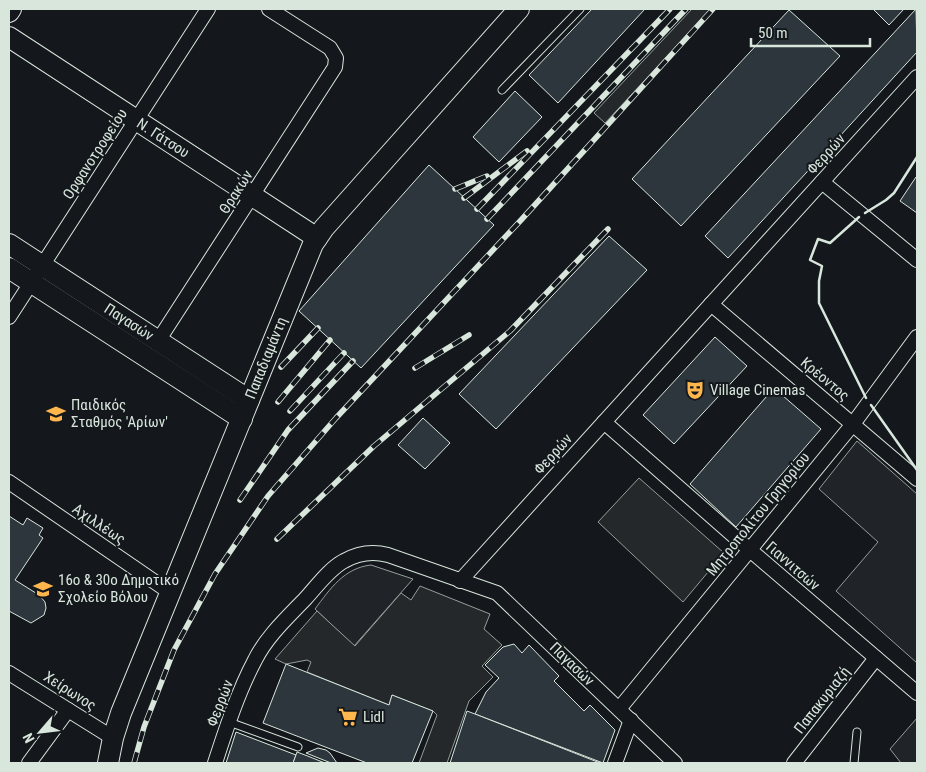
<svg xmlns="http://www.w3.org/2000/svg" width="926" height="772" font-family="'Roboto Condensed',sans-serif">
<rect width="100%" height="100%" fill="#14181c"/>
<!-- green -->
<g fill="#202428" stroke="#939e99">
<path d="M857 441 917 494V663L836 591 878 542 819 489Z"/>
<path d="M371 565 413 579 354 646 315 609C330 589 344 568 371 565Z"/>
<path d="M917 718V763H901L890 749Z"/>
</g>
<!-- parking -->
<g fill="#24282b" stroke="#939e99">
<path d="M692 9H711L605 123 594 113Z"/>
<path d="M639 478 724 553 683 602 598 522Z"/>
<path d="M420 586 490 614 484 629 502 645 482 666 493 677 469 701 447 763H419L437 715 433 711 392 695 389 705 307 672 311 662 307 660 286 664 275 659 317 611 355 646 401 593 411 600Z"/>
</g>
<!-- building -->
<g fill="#2c363c" stroke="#d8e6dc">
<path d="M592 9H645L558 103 529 75Z"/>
<path d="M873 9H904L889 25Z"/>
<path d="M916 9 917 52 728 258 705 236Z"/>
<path d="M789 10 840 56 681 226 632 179Z"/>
<path d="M515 91 542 117 499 162 473 137Z"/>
<path d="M429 165 494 225 361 368 299 311Z"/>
<path d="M916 177 917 178V213L900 201Z"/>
<path d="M609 236 647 270 496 429 459 394Z"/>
<path d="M715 337 747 366 674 444 643 415Z"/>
<path d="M774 388 821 429 736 527 690 484Z"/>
<path d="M423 418 450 443 425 469 398 445Z"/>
<path d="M9 516 23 525 27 518 43 528 39 535 43 538 15 580 39 595 45 602 46 608 44 615 31 623 9 611Z"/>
<path d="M514 644 522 653 529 645 559 676 554 681 584 711 590 705 615 730 603 763 475 714 486 692 499 678 485 665 503 647Z"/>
<path d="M286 664 389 705 392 695 433 711 412 763H367L263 723Z"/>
<path d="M467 711 475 714 600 763H450Z"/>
<path d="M236 732 296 755 293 763H226Z"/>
<path d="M318 748 326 750 330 753 337 763H331L306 753Z"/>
<path d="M297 752 305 755 325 763H293Z"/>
</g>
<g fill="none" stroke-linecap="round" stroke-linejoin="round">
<!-- lane casing -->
<g stroke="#d8e6dc" stroke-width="9">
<g id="lane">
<path d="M502 90 580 9"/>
<path d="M229 722 298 747"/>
<path d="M854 763 857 732"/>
</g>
</g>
<!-- street casing -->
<g stroke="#d8e6dc" stroke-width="16">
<g id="street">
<path d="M822 182 917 260"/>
<path d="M711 304 917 479"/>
<path d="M9 317 208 9"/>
<path d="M158 341 335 67 336 58 330 48 269 9"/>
<path d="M604 422 750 550 917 693"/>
<path d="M9 482 171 593"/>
<path d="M460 581 917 77"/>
<path d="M9 673 113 738"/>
<path d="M619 709 853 424 917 337"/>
<path d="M29 763 68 710"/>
<path d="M215 763C226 729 238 692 255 660 267 636 288 617 306 598 317 586 329 569 344 561 358 553 373 551 388 555L497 593 675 763"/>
<path d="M615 763 631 720"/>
<path d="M794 763 876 658"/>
</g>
</g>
<!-- secondary casing -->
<g stroke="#d8e6dc" stroke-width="22">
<g id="secondary">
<path d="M9 12 11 9"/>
<path d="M9 37 317 238"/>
<path d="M9 244 249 400"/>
<path d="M9 268 242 419"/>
<path d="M108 763 113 738 121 713 313 244 324 228 519 9"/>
</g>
</g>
<!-- lane -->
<use href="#lane" stroke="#14181c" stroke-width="7"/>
<!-- street -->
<use href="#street" stroke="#14181c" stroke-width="14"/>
<!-- secondary -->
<use href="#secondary" stroke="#14181c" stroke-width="20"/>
<!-- rail casing -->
<g stroke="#d8e6dc" stroke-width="5.5">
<g id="rail">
<path d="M455 189 487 176"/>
<path d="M464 198 527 151"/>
<path d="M477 209 670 9"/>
<path d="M487 219 686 9"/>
<path d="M281 367 318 328"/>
<path d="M415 368 469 335"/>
<path d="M278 402 330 340"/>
<path d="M290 411 344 353"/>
<path d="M240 500 288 430 353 361"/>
<path d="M277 539 374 446 510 331 608 229"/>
<path d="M134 763 144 727 174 650 215 574 268 496 336 418 522 219 713 9"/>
</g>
</g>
<!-- rail -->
<use href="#rail" stroke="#14181c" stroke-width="4" stroke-dasharray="11" stroke-linecap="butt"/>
<!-- wall -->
<g stroke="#d8e6dc" stroke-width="2.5">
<path d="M865 213 886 200 894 193 917 157"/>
<path d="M859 217 830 243 818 239 810 260 822 266 819 281V303L866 398"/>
<path d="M871 405 917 470"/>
</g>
</g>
<!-- icons -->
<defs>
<g id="theatre-bare" transform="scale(1.5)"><path d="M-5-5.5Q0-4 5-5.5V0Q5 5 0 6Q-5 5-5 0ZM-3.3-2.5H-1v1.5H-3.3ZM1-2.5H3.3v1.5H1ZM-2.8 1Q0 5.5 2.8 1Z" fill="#ffb74d" stroke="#14181c" stroke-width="2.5" paint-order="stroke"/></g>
<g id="school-bare" transform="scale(1.5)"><path d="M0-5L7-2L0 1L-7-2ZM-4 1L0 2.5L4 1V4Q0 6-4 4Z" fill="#ffb74d" stroke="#14181c" stroke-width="2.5" paint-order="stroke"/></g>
<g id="supermarket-bare" transform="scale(1.5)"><path d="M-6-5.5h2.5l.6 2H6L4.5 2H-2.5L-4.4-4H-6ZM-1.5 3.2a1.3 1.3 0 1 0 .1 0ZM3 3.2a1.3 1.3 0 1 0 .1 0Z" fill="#ffb74d" stroke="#14181c" stroke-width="2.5" paint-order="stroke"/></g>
</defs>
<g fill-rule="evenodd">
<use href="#theatre-bare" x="695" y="390"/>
<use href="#school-bare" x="56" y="414"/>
<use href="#school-bare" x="43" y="589"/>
<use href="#supermarket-bare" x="348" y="717"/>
</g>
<g text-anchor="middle" stroke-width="4" stroke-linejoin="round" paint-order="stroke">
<!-- street labels -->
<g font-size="15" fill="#d8e6dc" stroke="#14181c">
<text transform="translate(163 138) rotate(33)" y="5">Ν. Γάτσου</text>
<text transform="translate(95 154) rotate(-57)" y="5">Ορφανοτροφείου</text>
<text transform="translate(826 154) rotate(-48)" y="5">Φερρών</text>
<text transform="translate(236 192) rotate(-57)" y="5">Θρακών</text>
<text transform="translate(129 322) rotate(33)" y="5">Παγασών</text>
<text transform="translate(266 358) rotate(-68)" y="5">Παπαδιαμάντη</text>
<text transform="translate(825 379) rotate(40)" y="5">Κρέοντος</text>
<text transform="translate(553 454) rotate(-48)" y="5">Φερρών</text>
<text transform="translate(758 514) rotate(-51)" y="5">Μητροπολίτου Γρηγορίου</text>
<text transform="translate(99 524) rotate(34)" y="5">Αχιλλέως</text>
<text transform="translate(793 566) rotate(41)" y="5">Γιαννιτσών</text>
<text transform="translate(572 664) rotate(44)" y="5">Παγασών</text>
<text transform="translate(70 691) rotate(33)" y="5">Χείρωνος</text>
<text transform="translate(822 700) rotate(-52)" y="5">Παπακυριαζή</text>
<text transform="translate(220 703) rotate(-69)" y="5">Φερρών</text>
</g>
<!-- poi labels -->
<g font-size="15" fill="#d8e6dc" stroke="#14181c" text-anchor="start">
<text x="710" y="395">Village Cinemas</text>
<text x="71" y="410">Παιδικός<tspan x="71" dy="17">Σταθμός 'Αρίων'</tspan></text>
<text x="58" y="585">16ο &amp; 30ο Δημοτικό<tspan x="58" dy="17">Σχολείο Βόλου</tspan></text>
<text x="363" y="722">Lidl</text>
</g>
</g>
<!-- border -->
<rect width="926" height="772" fill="none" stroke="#d8e6dc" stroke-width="20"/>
<!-- north arrow -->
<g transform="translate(40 732) rotate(242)" stroke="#14181c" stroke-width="4" paint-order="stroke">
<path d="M0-4L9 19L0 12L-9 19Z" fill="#d8e6dc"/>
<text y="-8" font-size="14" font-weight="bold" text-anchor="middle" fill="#d8e6dc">N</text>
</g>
<!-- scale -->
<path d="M751 38v8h119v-8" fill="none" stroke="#d8e6dc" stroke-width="2.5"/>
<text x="758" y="38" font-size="15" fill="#d8e6dc" stroke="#14181c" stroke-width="4" paint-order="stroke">50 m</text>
</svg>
